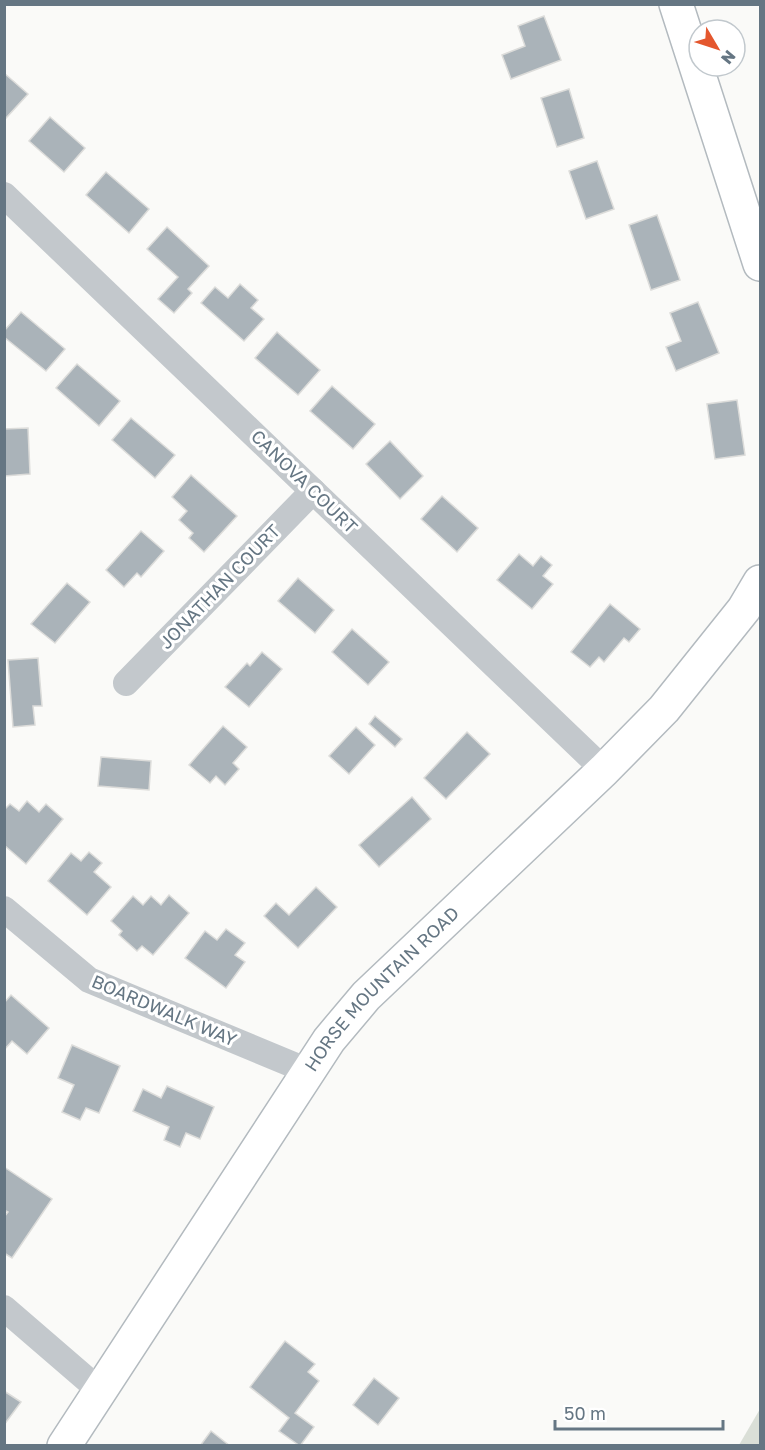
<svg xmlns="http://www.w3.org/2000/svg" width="765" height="1450" font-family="'Golos Text',sans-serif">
<rect width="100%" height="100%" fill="#fafaf8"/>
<!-- green -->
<path fill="#dadfd7" d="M760 1409V1445H739Z"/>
<!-- building -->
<g fill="#aab3b9" stroke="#dcdcda" stroke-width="1.5">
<path d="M544 16 561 60 511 79 502 55 525 46 518 26Z"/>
<path d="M4 73 28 94 6 118 4 117Z"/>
<path d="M569 89 584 138 557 147 541 98Z"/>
<path d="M50 117 85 148 64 172 29 141Z"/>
<path d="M597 161 614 209 586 219 569 171Z"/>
<path d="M106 172 149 209 129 233 86 195Z"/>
<path d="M657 215 680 280 651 290 629 225Z"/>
<path d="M167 227 209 266 188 289 192 293 174 313 158 299 178 277 147 249Z"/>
<path d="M240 284 258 300 251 308 264 319 244 341 201 303 215 287 228 298Z"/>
<path d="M698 302 719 353 676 371 666 347 681 341 670 313Z"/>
<path d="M21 312 65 349 46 371 4 337V331Z"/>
<path d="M277 332 320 370 298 395 255 358Z"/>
<path d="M77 364 120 401 99 426 56 388Z"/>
<path d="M332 386 375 424 353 449 310 411Z"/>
<path d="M737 400 745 455 715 459 707 404Z"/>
<path d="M131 418 175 455 155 478 112 440Z"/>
<path d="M28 428 30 474 4 476V429Z"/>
<path d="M390 441 423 476 400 499 366 464Z"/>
<path d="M191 475 237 516 204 552 189 538 193 533 179 520 187 511 172 497Z"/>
<path d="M442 496 478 528 457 552 421 519Z"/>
<path d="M141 531 164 551 141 577 137 573 124 587 106 570Z"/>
<path d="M519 554 533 566 541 556 552 565 543 576 553 584 532 609 497 580Z"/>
<path d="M298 578 334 610 315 633 278 601Z"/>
<path d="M67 583 90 602 55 643 31 624Z"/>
<path d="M610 604 640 629 629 642 624 638 604 662 599 657 590 667 571 652Z"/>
<path d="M352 629 389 662 368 685 332 652Z"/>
<path d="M262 652 282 669 249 707 225 687 247 663 250 666Z"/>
<path d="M38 658 42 706H33L35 725 13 727 8 660Z"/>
<path d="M375 716 402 739 395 747 369 724Z"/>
<path d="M223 726 247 747 233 763 239 769 225 785 216 776 210 783 189 765Z"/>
<path d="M356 727 375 745 349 774 329 756Z"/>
<path d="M467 732 490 754 446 799 424 778Z"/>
<path d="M101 757 151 761 149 790 98 786Z"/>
<path d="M412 797 431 819 379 867 359 845Z"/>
<path d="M27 801 39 812 46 804 63 819 26 864 4 845V810L10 804 19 811Z"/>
<path d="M89 852 102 863 94 872 111 887 87 915 48 881 71 853 81 861Z"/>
<path d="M316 887 337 907 298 948 264 916 276 903 289 915Z"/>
<path d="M169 895 189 913 153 955 142 946 137 951 119 935 122 931 111 921 133 896 143 905 151 896 161 905Z"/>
<path d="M226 929 245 943 235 955 245 962 226 988 185 958 205 931 217 940Z"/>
<path d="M11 995 49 1028 27 1054 12 1041 4 1050V1003Z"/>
<path d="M72 1045 120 1066 99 1113 86 1108 80 1120 62 1112 74 1085 58 1078Z"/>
<path d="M167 1086 214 1107 200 1139 186 1133 180 1147 164 1140 169 1127 133 1111 143 1089 161 1098Z"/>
<path d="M4 1167 52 1199 12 1258 4 1253V1217L8 1212 4 1210Z"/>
<path d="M285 1341 315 1364 308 1372 319 1381 295 1413 314 1427 300 1446 279 1431 289 1418 250 1387Z"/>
<path d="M374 1378 399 1398 378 1425 353 1405Z"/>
<path d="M4 1391 21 1402 4 1425Z"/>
<path d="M211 1431 230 1446H200Z"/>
</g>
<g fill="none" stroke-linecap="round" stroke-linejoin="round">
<!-- secondary casing -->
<g stroke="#b3babf" stroke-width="36">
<g id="secondary">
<path d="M676 4 760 264"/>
<path id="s1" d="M64 1446 329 1040 366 996 604 770 664 709 744 609 760 582"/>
</g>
</g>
<!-- street -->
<g stroke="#c3c8cc" stroke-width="26">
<path d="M4 195 604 770"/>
<path d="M126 683 313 491"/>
<path d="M4 909 89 980 308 1071"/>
<path d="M4 1308 99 1390"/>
</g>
<!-- secondary -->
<use href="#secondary" stroke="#fff" stroke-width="33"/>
</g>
<g text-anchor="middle" stroke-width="6" stroke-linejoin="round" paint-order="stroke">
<!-- street labels -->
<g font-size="18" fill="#657683" stroke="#fff">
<text transform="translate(304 482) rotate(44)" y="6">CANOVA COURT</text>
<text transform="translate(220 587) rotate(-46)" y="6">JONATHAN COURT</text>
<text dy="6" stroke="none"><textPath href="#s1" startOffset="558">HORSE MOUNTAIN ROAD</textPath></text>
<text transform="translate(164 1011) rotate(23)" y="6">BOARDWALK WAY</text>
</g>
</g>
<!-- border -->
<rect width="765" height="1450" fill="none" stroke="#657683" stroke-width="12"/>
<!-- north arrow -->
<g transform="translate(717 48) rotate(129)"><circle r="28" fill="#ffffff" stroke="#c1c8cd" stroke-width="1.5"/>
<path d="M0-4.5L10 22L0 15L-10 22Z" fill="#e4572e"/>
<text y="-9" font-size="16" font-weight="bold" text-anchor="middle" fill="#657683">N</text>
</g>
<!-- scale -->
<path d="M555 1420v9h168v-9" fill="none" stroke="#657683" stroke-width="3"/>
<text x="564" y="1420" font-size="18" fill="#657683" stroke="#ffffff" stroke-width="4.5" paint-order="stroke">50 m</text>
</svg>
